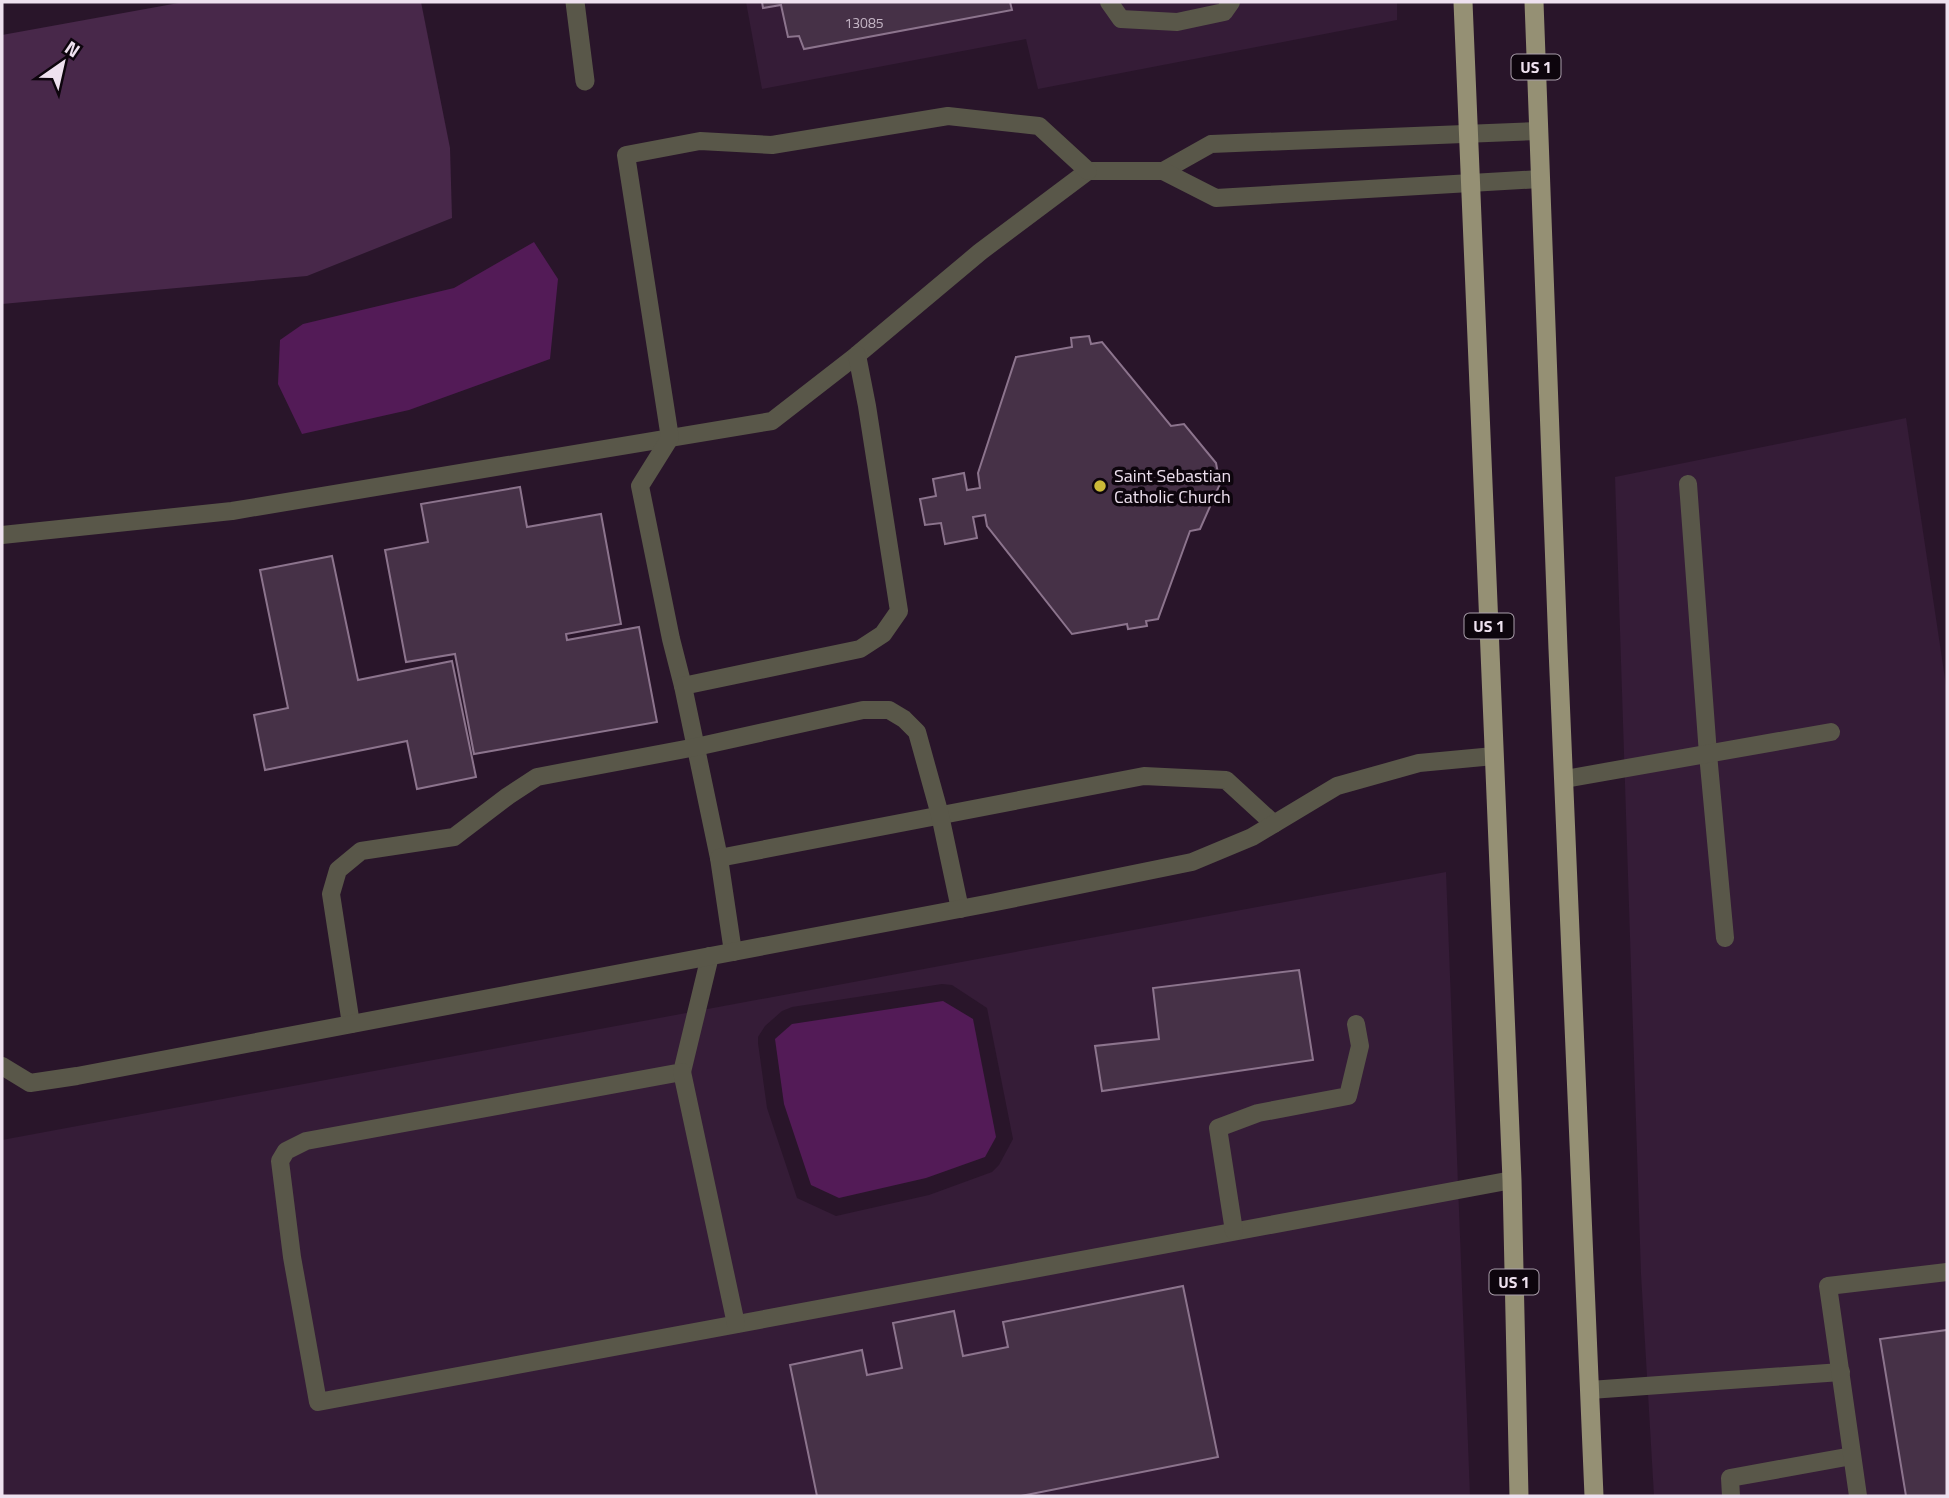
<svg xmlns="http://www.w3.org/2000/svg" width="1949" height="1498" font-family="'Titillium Web',sans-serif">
<rect width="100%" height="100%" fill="#29152a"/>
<!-- built -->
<g fill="#351c37" fill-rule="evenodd">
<path d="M746 2H1397V20L1038 89 1026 39 762 89Z"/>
<path d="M1906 418 1947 692V1496H1654L1641 1274 1615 477Z"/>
<path d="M1446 872 1470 1496H2V1140ZM942 984 952 985 987 1008 1013 1139 999 1165 992 1172 929 1195 836 1216 797 1198 767 1108 758 1043V1037L765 1026 782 1011 792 1007Z"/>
</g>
<!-- green -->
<path fill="#48284a" d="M184 2H421L450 148 452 218 307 276 2 304V35Z"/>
<!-- water -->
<g fill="#531b57">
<path d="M534 242 558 279 550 359 409 410 302 434 278 384 280 340 303 324 454 288Z"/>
<path d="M943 1001 973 1019 996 1137 985 1157 926 1178 839 1198 811 1185 784 1104 775 1039 792 1024Z"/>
</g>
<!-- building -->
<g fill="#463147" stroke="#8c748d" stroke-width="2">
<path d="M762 2H1010L1012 10 804 49 799 36 788 37 781 5 763 8Z"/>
<path d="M1089 336 1091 344 1102 342 1171 426 1184 424 1216 463 1220 484 1200 529 1190 531 1158 619 1146 621 1147 626 1128 629 1127 624 1072 634 987 526 985 515 973 517 977 538 945 544 941 523 925 525 920 499 936 496 933 479 964 473 967 490 980 488 978 473 1016 357 1072 347 1071 338Z"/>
<path d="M520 487 527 527 601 514 621 624 566 634 567 640 639 627 657 722 474 754 455 654 406 662 385 550 428 542 421 504Z"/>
<path d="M332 556 358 680 452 661 476 777 417 789 407 741 265 770 254 715 288 708 260 570Z"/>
<path d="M1299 970 1313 1060 1102 1091 1095 1046 1159 1039 1153 988Z"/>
<path d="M1183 1286 1218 1457 1021 1496H817L790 1365 862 1350 867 1375 902 1368 893 1323 954 1311 963 1356 1008 1347 1003 1322Z"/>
<path d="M1947 1330V1496H1906L1880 1339Z"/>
</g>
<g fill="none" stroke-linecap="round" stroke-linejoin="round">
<!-- service -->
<g stroke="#595749" stroke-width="18">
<path d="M1109 2 1121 19 1177 22 1224 12 1231 2"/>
<path d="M1163 171 1211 144 1538 131"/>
<path d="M1688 484 1708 754 1725 938"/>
<path d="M2 535 232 511 772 421 857 355 980 252 1088 171H1163L1216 198 1540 179"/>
<path d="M683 686 671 639 640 486 670 438 626 155 700 141 772 145 948 116 1039 126 1088 171"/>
<path d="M1565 779 1831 732"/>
<path d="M719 858 683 686 860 649 883 634 899 611 867 406 857 355"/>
<path d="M733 952 719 858 1144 776 1226 780 1274 824"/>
<path d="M710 956 682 1072 306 1141 286 1151 280 1161 292 1257 318 1402 1512 1180"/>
<path d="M351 1024 331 894 338 870 361 851 454 837 508 796 537 777 696 747 863 710H889L904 719 917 732 940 815 960 909"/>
<path d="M2 1066 30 1083 77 1076 991 903 1192 862 1252 837 1337 786 1419 763 1494 756"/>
<path d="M682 1072 736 1324"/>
<path d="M1234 1231 1218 1128 1258 1113 1348 1096 1360 1046 1356 1024"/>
<path d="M1590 1390 1841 1372"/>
<path d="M1731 1496 1730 1478 1852 1456"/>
<path d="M1858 1496 1828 1286 1947 1272"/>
</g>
<!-- minor -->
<path stroke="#595749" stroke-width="19" d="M575 2 585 81"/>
<!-- primary -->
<g stroke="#959074" stroke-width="19">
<path d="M1463 2 1512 1180 1519 1496"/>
<path d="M1534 2 1558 649 1594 1496"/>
</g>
</g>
<!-- markers -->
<circle fill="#ccb938" stroke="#0d050d" stroke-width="2.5" cx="1100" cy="486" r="7"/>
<g text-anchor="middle" stroke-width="7" stroke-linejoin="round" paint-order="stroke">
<!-- number labels -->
<g font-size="14" fill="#c4b5c5">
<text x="864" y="28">13085</text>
</g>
<!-- shield labels -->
<g fill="#0d050d" stroke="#aa9fab" stroke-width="2">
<rect x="1511.5" y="54.5" width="49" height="25" rx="5"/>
<rect x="1464.5" y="613.5" width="49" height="25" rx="5"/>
<rect x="1489.5" y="1269.5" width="49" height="25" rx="5"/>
</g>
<g font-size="16" font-weight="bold" fill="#eee1ef">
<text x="1536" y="73">US 1</text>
<text x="1489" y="632">US 1</text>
<text x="1514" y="1288">US 1</text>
</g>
<!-- poi labels -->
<g font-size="18" fill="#eee1ef" stroke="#0d050d" text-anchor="start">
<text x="1114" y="482">Saint Sebastian<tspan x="1114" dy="21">Catholic Church</tspan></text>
</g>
</g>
<!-- border -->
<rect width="1949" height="1498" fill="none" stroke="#eee1ef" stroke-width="7"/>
<!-- north arrow -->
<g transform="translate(63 63) rotate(34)" stroke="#0d050d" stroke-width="5" paint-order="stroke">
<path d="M0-5L12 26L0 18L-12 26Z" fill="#eee1ef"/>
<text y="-10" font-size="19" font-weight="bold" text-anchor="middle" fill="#eee1ef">N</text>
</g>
</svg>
